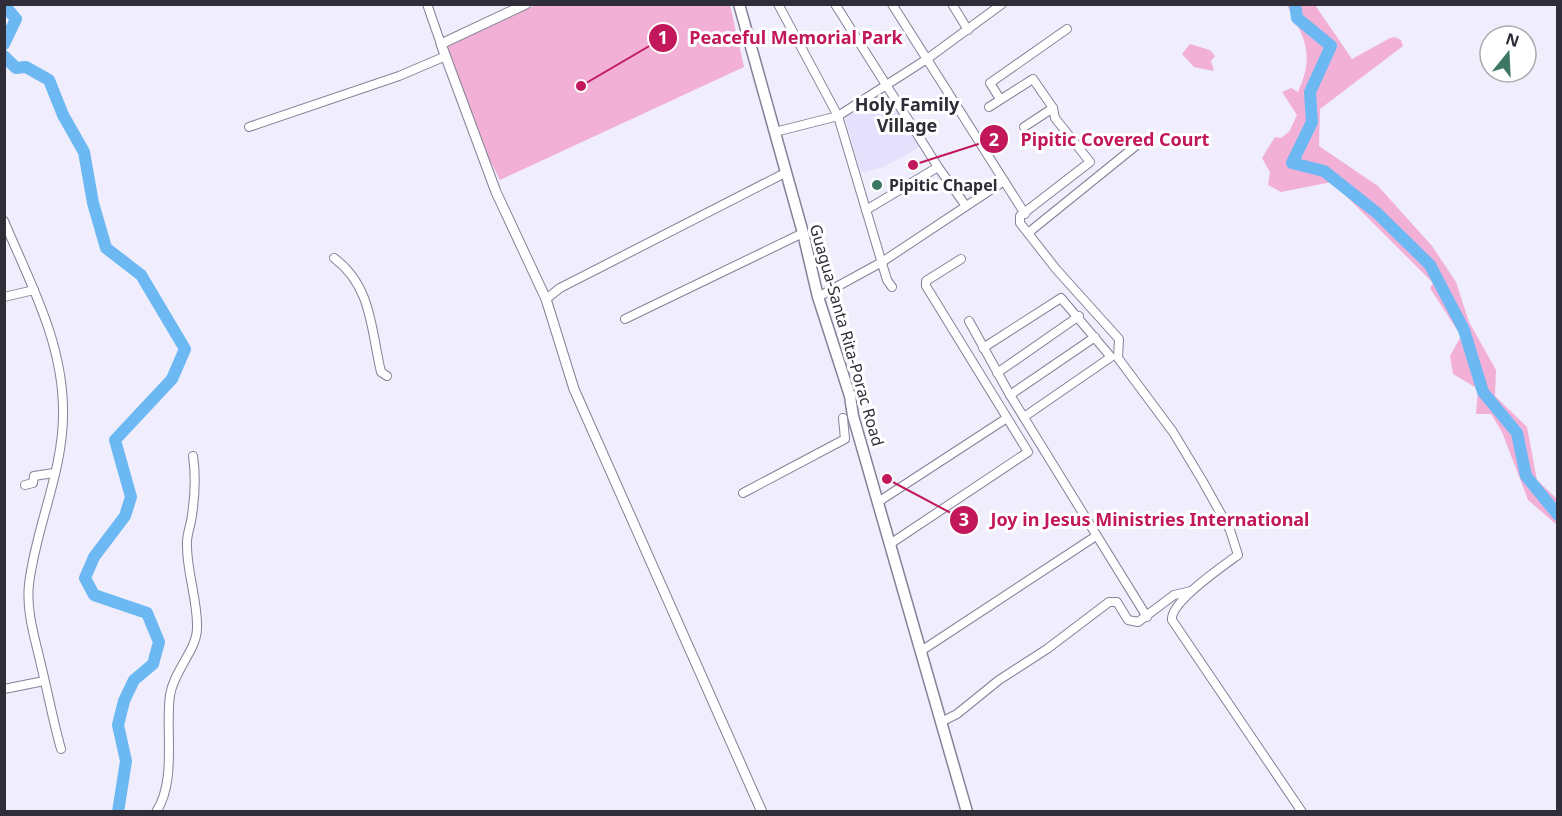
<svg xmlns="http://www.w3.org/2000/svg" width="1562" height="816" font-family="'Noto Sans',sans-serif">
<rect width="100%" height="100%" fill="#f0edfd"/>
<!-- built -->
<path fill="#e5e0fb" d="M885 91 921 146 884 167 861 173 845 117Z"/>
<!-- green -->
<g fill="#f2b0d6">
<path d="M536 5H730L744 67 500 180 488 157 447 47Z"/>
<path d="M1287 5H1315L1352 59 1390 38 1395 37 1401 40 1403 46 1320 109 1319 146 1378 186 1432 246 1456 282 1469 322 1496 370 1495 396 1527 427 1537 480 1557 499V525L1528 500 1502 432 1491 414H1476L1478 389 1453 374 1450 356 1461 336 1430 288 1433 283 1332 182 1281 192 1268 185 1270 172 1262 158 1275 137 1281 138 1289 132 1297 115 1282 92 1291 88 1298 92C1315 54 1305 39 1287 5Z"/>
<path d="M1190 44 1210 50 1215 56 1211 61 1214 71 1194 67 1182 54Z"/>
</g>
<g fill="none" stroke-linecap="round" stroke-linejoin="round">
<!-- river -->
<g stroke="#6cb8f2" stroke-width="12">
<path d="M1295 4 1297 18 1331 46 1310 92 1312 122 1292 163 1324 171 1377 213 1430 265 1464 330 1483 392 1517 433 1526 476 1558 515"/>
<path d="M4 5 16 19 4 44"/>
<path d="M4 56 16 68 26 67 49 80 63 115 84 152 93 203 106 248 141 275 185 349 172 379 115 440 131 497 125 516 94 557 85 578 94 595 147 613 159 642 153 664 134 680 124 701 118 725 126 761 118 812"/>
</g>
<!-- minor casing -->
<g stroke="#858198" stroke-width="10">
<g id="minor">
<path d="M427 4 441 44"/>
<path d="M778 4 838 116 887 280 892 287"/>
<path d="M835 4 938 167 966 206"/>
<path d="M892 4 1025 214"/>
<path d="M952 4 968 30"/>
<path d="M1000 99 990 83 1067 29"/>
<path d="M989 107 1033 79 1053 108 1055 118 1090 162 1020 216V223L1056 269 1119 339 1118 358 1173 432 1202 480 1230 530 1238 555C1223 566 1170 602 1172 620L1302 812"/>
<path d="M249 127 399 76 446 56"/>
<path d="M1024 127 1053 108"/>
<path d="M775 132 838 116 927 59 1002 4"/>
<path d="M866 210 938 167"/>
<path d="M4 221C30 283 63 342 63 411 64 470 36 526 29 584 26 612 35 638 41 665 48 693 53 721 61 749"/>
<path d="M1028 233 1143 140"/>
<path d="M334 258C372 286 371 330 381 372L387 376"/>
<path d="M4 297 34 290"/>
<path d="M818 297 882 262 1004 181"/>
<path d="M546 299 560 288 785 173"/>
<path d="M625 319 803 233"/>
<path d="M969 321 1010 395 1147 617"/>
<path d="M983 348 1061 298 1111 357 1024 417"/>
<path d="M997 373 1079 316"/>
<path d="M1010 395 1095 337"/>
<path d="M25 485 33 483 34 476 54 473"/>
<path d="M743 493 845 439 843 418"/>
<path d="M878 502 1007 418"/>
<path d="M890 544 1028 452 926 286V281L961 259"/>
<path d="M921 651 1096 536"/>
<path d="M4 689 44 681"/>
<path d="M941 722 957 714 999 680 1047 649 1109 602H1117L1128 620 1138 622 1174 595 1191 591"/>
<path d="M156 812C177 781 165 729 170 695 174 670 197 650 197 628 198 601 187 574 187 546 186 535 191 526 192 515 195 495 196 476 193 456"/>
</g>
</g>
<!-- tertiary casing -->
<g stroke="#858198" stroke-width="11">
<path id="tertiary" d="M526 4 441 44 496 192 546 299 574 389 762 812"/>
</g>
<!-- secondary casing -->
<g stroke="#858198" stroke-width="13">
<path id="secondary" d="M739 4 803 233 818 297 850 396 853 416 967 812"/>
</g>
<!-- minor -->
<use href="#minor" stroke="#fff" stroke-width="8"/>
<!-- tertiary -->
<use href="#tertiary" stroke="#fff" stroke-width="9"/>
<!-- secondary -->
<use href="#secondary" stroke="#fff" stroke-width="10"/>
</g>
<!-- markers -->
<circle fill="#3b7762" stroke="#fff" stroke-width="2" cx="877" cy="185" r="6"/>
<g text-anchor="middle" stroke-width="6" stroke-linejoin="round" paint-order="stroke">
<!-- poi labels -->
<g font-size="16" font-weight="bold" fill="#2f2d37" stroke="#fff" text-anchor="start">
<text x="889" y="191">Pipitic Chapel</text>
</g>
<!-- street labels -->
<g font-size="16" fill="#2f2d37" stroke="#fff">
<text transform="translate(847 335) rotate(74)" y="6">Guagua-Santa Rita-Porac Road</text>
</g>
<!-- neighbourhood labels -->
<g font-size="18" font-weight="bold" fill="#2f2d37" stroke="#fff">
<text x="907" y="111">Holy Family<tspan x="907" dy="21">Village</tspan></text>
</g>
</g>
<!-- callouts -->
<path fill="none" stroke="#c2185b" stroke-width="2" d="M581 86L663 38M913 165L994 139M887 479L964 520"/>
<g fill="#c2185b" stroke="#fff" stroke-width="2">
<circle cx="581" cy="86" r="6"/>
<circle cx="913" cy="165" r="6"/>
<circle cx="887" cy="479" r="6"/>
<circle cx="663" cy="38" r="15"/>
<circle cx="994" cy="139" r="15"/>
<circle cx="964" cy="520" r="15"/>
</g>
<g font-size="18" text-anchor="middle" font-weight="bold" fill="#fff">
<text x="663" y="44">1</text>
<text x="994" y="146">2</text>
<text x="964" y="526">3</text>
</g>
<g font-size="18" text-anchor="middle" font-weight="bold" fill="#c2185b" stroke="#fff" stroke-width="6" stroke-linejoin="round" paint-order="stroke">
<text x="796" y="44">Peaceful Memorial Park</text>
<text x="1115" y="146">Pipitic Covered Court</text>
<text x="1150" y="526">Joy in Jesus Ministries International</text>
</g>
<!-- border -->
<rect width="1562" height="816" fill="none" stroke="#2f2d37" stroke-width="12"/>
<!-- north arrow -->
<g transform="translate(1508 54) rotate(18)"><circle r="28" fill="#ffffff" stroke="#acabaf" stroke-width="1.5"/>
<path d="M0-4.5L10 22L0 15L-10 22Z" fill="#3b7762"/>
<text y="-9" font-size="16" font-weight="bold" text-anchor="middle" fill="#2f2d37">N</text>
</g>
</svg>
